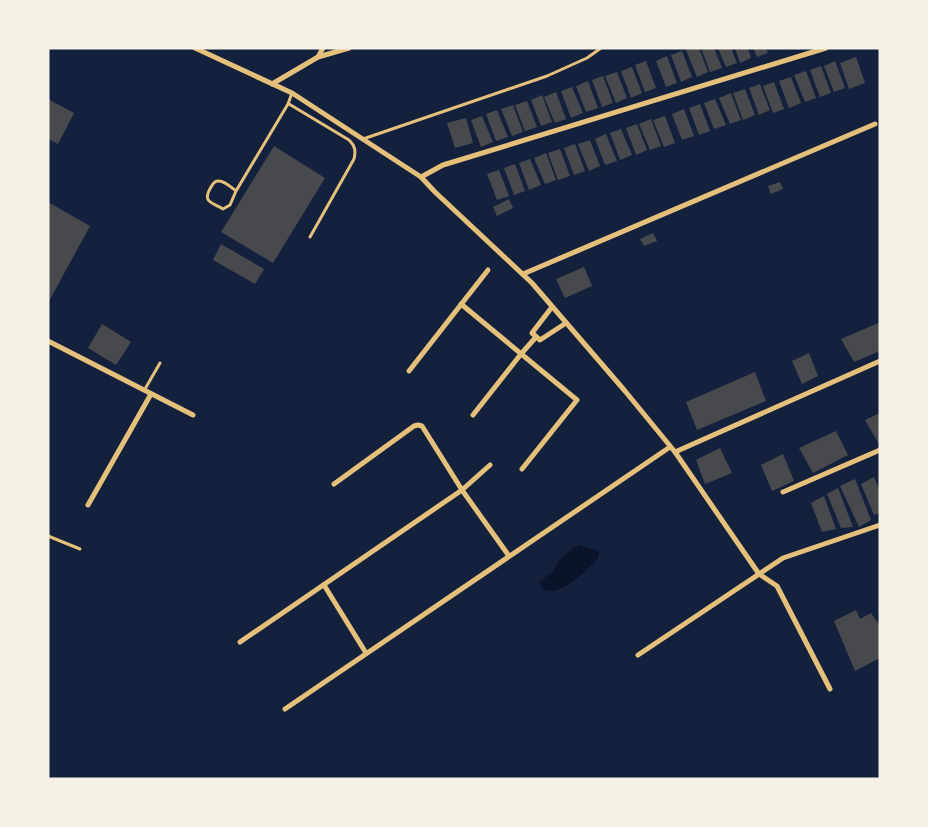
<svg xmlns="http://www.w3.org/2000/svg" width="928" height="827" font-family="Poppins,sans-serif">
<rect width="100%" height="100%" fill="#14213d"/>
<!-- water -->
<path fill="#0b132b" d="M580 545 595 550 599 552 598 558C590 568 563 593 550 591 544 591 541 587 539 582L552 572 561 558 572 549Z"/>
<!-- building -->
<g fill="#48494c">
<path d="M691 48H699L708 72 697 77 686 50Z"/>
<path d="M701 48H714L722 68 710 72Z"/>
<path d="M718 48H731L737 63 726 67Z"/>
<path d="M735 48H748L751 58 740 63Z"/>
<path d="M753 48H766L768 53 757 57Z"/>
<path d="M682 51 692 77 681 82 671 55Z"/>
<path d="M667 56 677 83 666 87 656 61Z"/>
<path d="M856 57 865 83 849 89 840 63Z"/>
<path d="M646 61 656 88 645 92 635 65Z"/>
<path d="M835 61 845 88 834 92 824 66Z"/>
<path d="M821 66 831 93 820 97 810 70Z"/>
<path d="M632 67 642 93 631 98 621 71Z"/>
<path d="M806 71 816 98 805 102 794 75Z"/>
<path d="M617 72 627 98 616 103 605 76Z"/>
<path d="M603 76 613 103 602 107 592 80Z"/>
<path d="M791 77 801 103 789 108 779 81Z"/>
<path d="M588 81 598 108 586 112 576 86Z"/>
<path d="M774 82 784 109 773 113 763 86Z"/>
<path d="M760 84 770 110 759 115 749 88Z"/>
<path d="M572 87 583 113 571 118 561 91Z"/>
<path d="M745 89 755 115 743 120 733 93Z"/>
<path d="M556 92 566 119 555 123 544 97Z"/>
<path d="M731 93 741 120 730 124 719 98Z"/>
<path d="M542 95 552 122 541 126 531 100Z"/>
<path d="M48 99 74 113 58 144 48 139Z"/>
<path d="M715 99 726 125 714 129 704 103Z"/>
<path d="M527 101 537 127 525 131 515 105Z"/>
<path d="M700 104 710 131 699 135 689 108Z"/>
<path d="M513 105 523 132 512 136 501 109Z"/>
<path d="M684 109 694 136 682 140 672 114Z"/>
<path d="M497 110 508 137 496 141 486 114Z"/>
<path d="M482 116 493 142 481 147 471 120Z"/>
<path d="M665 116 675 143 664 147 653 120Z"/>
<path d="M466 118 473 143 455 148 447 123Z"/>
<path d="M651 119 661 146 650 150 639 124Z"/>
<path d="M637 124 647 150 636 155 626 128Z"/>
<path d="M621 129 632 155 620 160 610 133Z"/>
<path d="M606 134 617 161 605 165 595 139Z"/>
<path d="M590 140 600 166 589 171 578 144Z"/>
<path d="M575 144 585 171 574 175 564 148Z"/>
<path d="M274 146 325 178 273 263 221 232Z"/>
<path d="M560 149 570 176 558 180 548 153Z"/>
<path d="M546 153 556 180 545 184 534 158Z"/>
<path d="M530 159 541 185 529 190 519 163Z"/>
<path d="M515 164 525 191 514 195 504 168Z"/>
<path d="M499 170 509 196 497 200 487 174Z"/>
<path d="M780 182 783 189 771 194 768 186Z"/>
<path d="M509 199 513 208 497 216 493 207Z"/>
<path d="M48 202 90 226 48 303Z"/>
<path d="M653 233 657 241 644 246 640 239Z"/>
<path d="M221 244 264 269 255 284 213 260Z"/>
<path d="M584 267 592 286 565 298 556 279Z"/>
<path d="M878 323 880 327V351L854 362 841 339Z"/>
<path d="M102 324 131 342 116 365 88 348Z"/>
<path d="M809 353 818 376 802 384 792 361Z"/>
<path d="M755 372 766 401 697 430 686 402Z"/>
<path d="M880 413V446L865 420Z"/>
<path d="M836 431 848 455 813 473 799 448Z"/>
<path d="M720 448 732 473 705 484 696 460Z"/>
<path d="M783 454 794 481 772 491 761 465Z"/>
<path d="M874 477 880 491V513L874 515 861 484Z"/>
<path d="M855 479 871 520 859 527 840 486Z"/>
<path d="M838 488 853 527 841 528 827 494Z"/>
<path d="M824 496 836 529 822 532 811 503Z"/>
<path d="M856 610 860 619 871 613 880 626V658L855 671 834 621Z"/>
</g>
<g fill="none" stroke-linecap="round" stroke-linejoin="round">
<!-- service -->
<g stroke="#e5c07b" stroke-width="3">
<path d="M289 104 349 140C355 146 356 150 354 159L310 237"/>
<path d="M363 139 547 76 587 58 601 48"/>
<path d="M236 191C232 188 224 180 218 181 214 181 213 184 211 187 202 202 211 202 223 209L230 205 236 191 288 104 292 93"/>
<path d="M145 389 160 363"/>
<path d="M48 536 80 549"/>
</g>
<!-- minor -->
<g stroke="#e5c07b" stroke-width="5">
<path d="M195 48 292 93 421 177 435 192 532 283 625 391 675 452 759 574 777 586 830 689"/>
<path d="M318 57 323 48"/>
<path d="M272 84 318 57 349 48"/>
<path d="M421 177 443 165 826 48"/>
<path d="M523 274 875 124"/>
<path d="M461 304 577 400 522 469"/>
<path d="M552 307 532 333 540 340 566 323"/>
<path d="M48 341 193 415"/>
<path d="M409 371 488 270"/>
<path d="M473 415 521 354 536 337"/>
<path d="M675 452 880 361"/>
<path d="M334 484 414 426 418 425 422 426 462 490 509 556"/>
<path d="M783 492 880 450"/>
<path d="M88 505 151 394"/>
<path d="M324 585 366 653"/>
<path d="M240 642 462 490 490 465"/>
<path d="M638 655 783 558 880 525"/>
<path d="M285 709 670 447"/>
</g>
</g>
<!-- border -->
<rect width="928" height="827" fill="none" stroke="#f6f1e7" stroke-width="99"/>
</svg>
